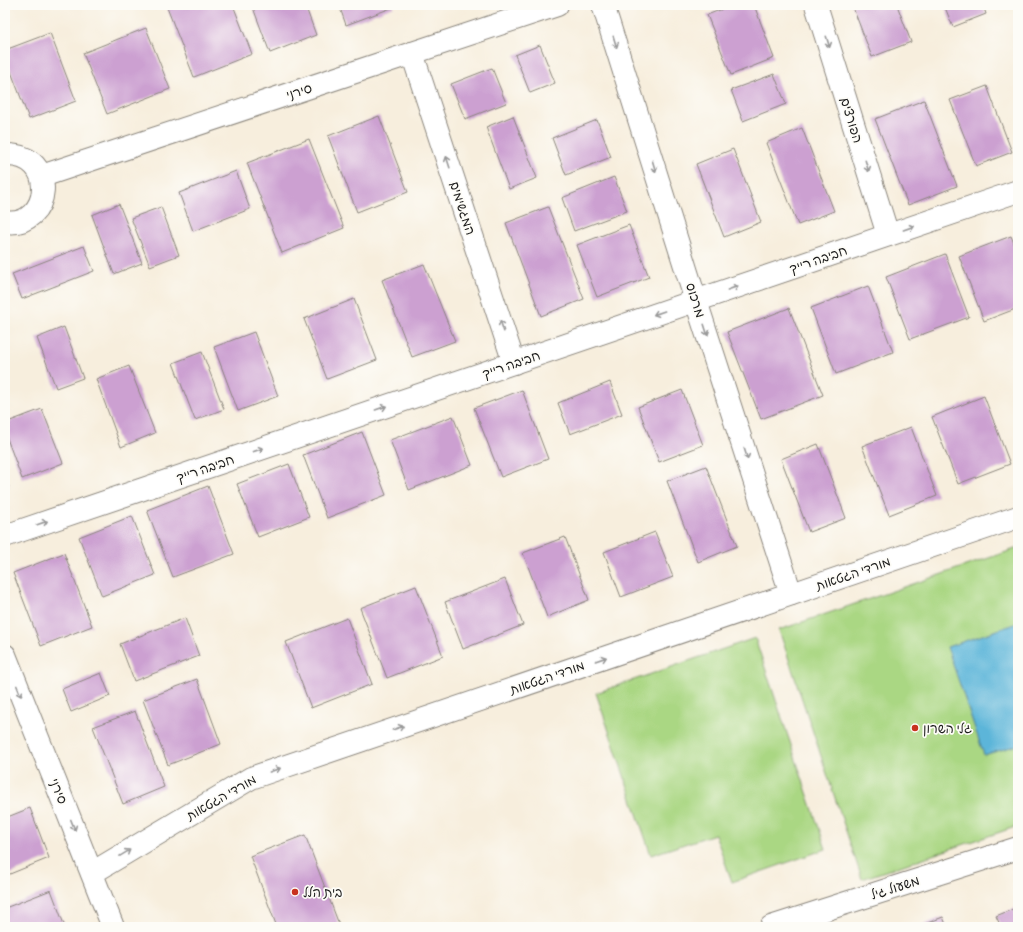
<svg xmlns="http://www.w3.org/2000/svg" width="1023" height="932" font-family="Pangolin,'Playpen Sans Hebrew',sans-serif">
<rect width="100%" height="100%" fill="#fdfcf7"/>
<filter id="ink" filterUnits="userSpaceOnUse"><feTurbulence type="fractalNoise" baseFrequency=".025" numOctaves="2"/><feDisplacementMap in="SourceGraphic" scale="8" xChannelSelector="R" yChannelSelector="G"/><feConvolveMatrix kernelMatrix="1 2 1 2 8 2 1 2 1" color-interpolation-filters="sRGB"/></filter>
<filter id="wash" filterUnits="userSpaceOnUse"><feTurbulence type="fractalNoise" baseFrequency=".012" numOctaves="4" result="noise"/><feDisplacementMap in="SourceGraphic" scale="16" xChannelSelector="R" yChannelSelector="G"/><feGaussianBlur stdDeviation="0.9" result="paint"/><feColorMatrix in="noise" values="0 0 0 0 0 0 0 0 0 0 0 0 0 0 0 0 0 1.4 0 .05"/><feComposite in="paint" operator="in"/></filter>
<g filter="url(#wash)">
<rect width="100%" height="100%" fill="#f7eedd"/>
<!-- green -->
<g fill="#aad783" stroke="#637a50">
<path d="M1018 548V826L862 879 779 630Z"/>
<path d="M755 638 826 849 732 882 715 834 651 855 596 693Z"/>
</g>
<!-- water -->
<path fill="#5cb5d9" stroke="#3c687a" d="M1018 623V745L984 755 947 647Z"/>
<g id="blocks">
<!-- building -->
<g fill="#cca0d1">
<path d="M166 5H233L252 54 194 77Z"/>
<path d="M252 5H305L316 35 270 53Z"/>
<path d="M339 5H393L394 7 346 25Z"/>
<path d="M733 5H754L774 58 731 75 707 15Z"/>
<path d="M852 5H897L911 42 872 57Z"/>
<path d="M944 5H983L986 14 953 27Z"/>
<path d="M146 28 170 89 107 114 83 53Z"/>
<path d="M50 33 76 101 29 119 5 56V50Z"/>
<path d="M540 45 555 83 530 93 515 55Z"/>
<path d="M492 68 506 103 465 119 451 84Z"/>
<path d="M774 74 786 104 743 121 731 90Z"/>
<path d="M987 86 1012 152 976 166 950 100Z"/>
<path d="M924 100 957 186 908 205 875 119Z"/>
<path d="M379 116 408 192 357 212 328 136Z"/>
<path d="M513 116 537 178 509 189 486 127Z"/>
<path d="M597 120 611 157 566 175 552 138Z"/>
<path d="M802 128 834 211 798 225 766 143Z"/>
<path d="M309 139 344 228 282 253 247 163Z"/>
<path d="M733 149 761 222 724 237 696 164Z"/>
<path d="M236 171 250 209 193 231 179 193Z"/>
<path d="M614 177 627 211 574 231 562 198Z"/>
<path d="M119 204 142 263 114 274 92 215Z"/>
<path d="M161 207 179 255 150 266 131 218Z"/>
<path d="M548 207 584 299 541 316 506 223Z"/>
<path d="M629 225 649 277 597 297 577 245Z"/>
<path d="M1011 236 1018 253V308L984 321 959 256Z"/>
<path d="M84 246 94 271 22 299 12 274Z"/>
<path d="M945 254 969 317 910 339 886 277Z"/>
<path d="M424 264 455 341 412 357 382 280Z"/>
<path d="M868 286 893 352 836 374 811 308Z"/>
<path d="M354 299 377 360 327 379 304 319Z"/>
<path d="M789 308 823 395 761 419 727 332Z"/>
<path d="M64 327 83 378 56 388 37 338Z"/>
<path d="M254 332 278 396 238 411 214 347Z"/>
<path d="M202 352 224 409 195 420 173 363Z"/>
<path d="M129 366 155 433 121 447 96 379Z"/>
<path d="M610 382 622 414 570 434 558 403Z"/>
<path d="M522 390 548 459 501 477 474 408Z"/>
<path d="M682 390 703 445 659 462 638 407Z"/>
<path d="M984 396 1010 464 958 484 932 417Z"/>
<path d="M42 409 63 463 22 479 5 433V423Z"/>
<path d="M453 416 472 465 409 490 390 440Z"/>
<path d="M911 427 937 496 889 515 862 446Z"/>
<path d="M362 432 386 495 327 518 303 455Z"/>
<path d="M818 444 846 518 809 532 781 459Z"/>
<path d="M289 464 309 517 258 537 237 484Z"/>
<path d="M706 466 737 546 698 562 667 481Z"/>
<path d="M5 476 9 487 5 489Z"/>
<path d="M208 486 234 554 173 577 147 510Z"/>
<path d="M132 516 155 575 102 596 79 537Z"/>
<path d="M655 532 673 577 621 597 604 552Z"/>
<path d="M565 537 589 600 547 617 523 553Z"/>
<path d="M64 553 92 626 41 646 13 573Z"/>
<path d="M505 579 523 625 463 649 445 602Z"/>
<path d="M416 586 443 656 387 678 360 608Z"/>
<path d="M185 618 199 656 134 681 120 644Z"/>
<path d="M347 618 372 684 311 708 286 642Z"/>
<path d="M101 673 110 696 71 712 62 689Z"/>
<path d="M197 679 221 744 168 765 143 700Z"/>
<path d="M135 711 164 787 123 804 93 727Z"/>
<path d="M30 808 49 858 5 876V818Z"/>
<path d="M305 835 340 927H277L250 856Z"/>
<path d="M51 890 65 927H5V908Z"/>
<path d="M1018 907V927H1001L996 916Z"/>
<path d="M943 917 947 927H917Z"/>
</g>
</g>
</g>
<g filter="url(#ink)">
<use href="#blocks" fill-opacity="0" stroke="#8a857c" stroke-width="1"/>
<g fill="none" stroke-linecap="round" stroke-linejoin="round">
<!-- minor casing -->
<g stroke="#8a857c" stroke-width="24">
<g id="minor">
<path d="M603 5 696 301 791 594"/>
<path d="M816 5 888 235"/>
<path d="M412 53 514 363"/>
<path d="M5 155C60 153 51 229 5 222"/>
<path d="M42 176 557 5"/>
<path d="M5 536 1018 191"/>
<path d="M5 655 113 927"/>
<path d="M92 873 251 778 1018 517"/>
<path d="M771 927 1018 848"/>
</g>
</g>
<!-- minor -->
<use href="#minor" stroke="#fff" stroke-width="22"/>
</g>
<!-- one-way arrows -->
<defs><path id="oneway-shaft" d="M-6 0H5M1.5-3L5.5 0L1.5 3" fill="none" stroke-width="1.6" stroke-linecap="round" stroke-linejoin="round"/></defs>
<g stroke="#999">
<use href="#oneway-shaft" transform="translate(615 42) rotate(73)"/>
<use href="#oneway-shaft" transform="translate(828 42) rotate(73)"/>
<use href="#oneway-shaft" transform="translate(448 162) rotate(-108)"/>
<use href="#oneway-shaft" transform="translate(654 166) rotate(73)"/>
<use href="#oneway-shaft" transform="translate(867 166) rotate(73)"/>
<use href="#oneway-shaft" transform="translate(909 228) rotate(-19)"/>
<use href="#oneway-shaft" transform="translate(733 288) rotate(-19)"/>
<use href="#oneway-shaft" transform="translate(659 313) rotate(161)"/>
<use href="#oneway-shaft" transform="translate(502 326) rotate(-108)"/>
<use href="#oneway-shaft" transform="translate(706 330) rotate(72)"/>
<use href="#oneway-shaft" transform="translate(381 408) rotate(-19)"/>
<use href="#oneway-shaft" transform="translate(258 450) rotate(-19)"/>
<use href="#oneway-shaft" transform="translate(746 454) rotate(72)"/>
<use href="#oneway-shaft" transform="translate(42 523) rotate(-19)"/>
<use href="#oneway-shaft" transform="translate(601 659) rotate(-19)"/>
<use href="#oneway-shaft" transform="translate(19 691) rotate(68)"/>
<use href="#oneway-shaft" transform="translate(398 728) rotate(-19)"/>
<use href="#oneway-shaft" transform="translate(275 770) rotate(-19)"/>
<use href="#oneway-shaft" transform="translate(73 825) rotate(68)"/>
<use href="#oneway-shaft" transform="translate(125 853) rotate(-31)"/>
</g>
</g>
<!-- markers -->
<g fill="#c8321e" stroke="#fdfcf7" stroke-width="1.5">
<circle cx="915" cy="728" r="4"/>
<circle cx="295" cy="892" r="4"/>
</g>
<g text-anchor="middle" stroke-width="3.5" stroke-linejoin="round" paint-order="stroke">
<!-- street labels -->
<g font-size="13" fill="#1c1c1c" stroke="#fdfcf7">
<text transform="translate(299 91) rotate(-18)" y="5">סירני</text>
<text transform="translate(852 120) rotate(73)" y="5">הפורצים</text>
<text transform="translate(463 208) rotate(72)" y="5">המגשימים</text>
<text transform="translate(818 259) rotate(-19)" y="5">חביבה רייך</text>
<text transform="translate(696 300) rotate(72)" y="5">מרכוס</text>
<text transform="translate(511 364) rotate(-19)" y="5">חביבה רייך</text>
<text transform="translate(205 468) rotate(-19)" y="5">חביבה רייך</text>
<text transform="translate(853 573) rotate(-19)" y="5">מורדי הגטאות</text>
<text transform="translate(547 677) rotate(-19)" y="5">מורדי הגטאות</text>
<text transform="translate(59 791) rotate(68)" y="5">סירני</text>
<text transform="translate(221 797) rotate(-30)" y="5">מורדי הגטאות</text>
<text transform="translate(895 887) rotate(-18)" y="5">משעול גיל</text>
</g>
<!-- poi labels -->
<g font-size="13" fill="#1c1c1c" stroke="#fdfcf7" text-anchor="start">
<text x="923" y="733">גלי השרון</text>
<text x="303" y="897">בית הלל</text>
</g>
</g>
<!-- margin -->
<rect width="1023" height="932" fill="none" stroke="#fdfcf7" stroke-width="20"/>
</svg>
